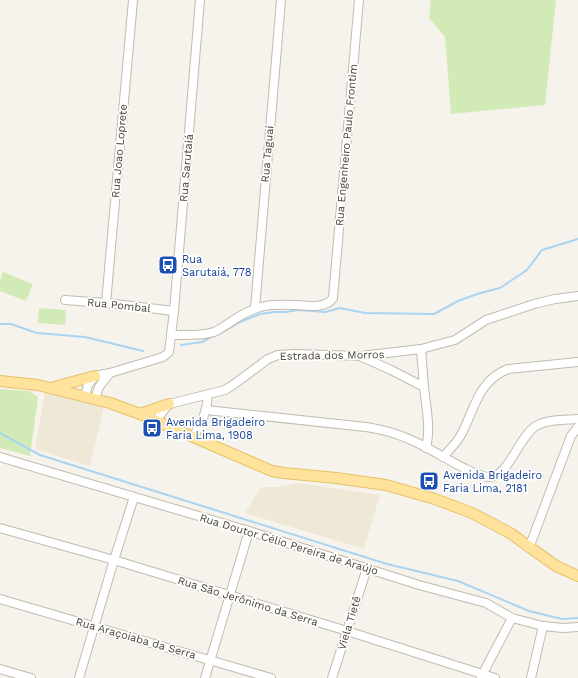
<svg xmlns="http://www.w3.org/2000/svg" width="578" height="678" font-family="'Work Sans',sans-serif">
<rect width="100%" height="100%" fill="#f6f3ec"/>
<!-- education -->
<g fill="#efe8d6">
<path d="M45 392 104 406 90 466 35 449Z"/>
<path d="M299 483 380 495 364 549 245 513 261 487H279Z"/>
</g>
<!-- green -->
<g fill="#d2eab5">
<path d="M431 0H556L545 105 451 114 445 37 429 18Z"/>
<path d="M3 272 33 284 26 301 0 291V281Z"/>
<path d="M39 308 66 310 65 325 38 323Z"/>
<path d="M0 389 29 391 38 397 30 456 0 448Z"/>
</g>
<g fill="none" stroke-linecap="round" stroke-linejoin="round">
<!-- stream -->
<g stroke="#a9d4f2" stroke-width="2">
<path d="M0 324H11L37 333 85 337 143 351"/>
<path d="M221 333 240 322 260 314 275 312H285L298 310 325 312 340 308 365 313 434 314 458 301 477 294 500 288 527 270 542 250 578 239"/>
<path d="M181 345 202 342 215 335"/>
<path d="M0 433 40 455 387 564 458 581 529 611 562 619 578 618"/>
</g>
<!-- minor casing -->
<g stroke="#c2bbae" stroke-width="10">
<g id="minor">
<path d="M65 300 106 303 174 311"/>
<path d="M106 303 133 0"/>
<path d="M255 308 281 0"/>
<path d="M171 335C185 335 201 336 214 332 223 328 231 321 240 316 260 304 274 304 296 305 307 306 326 309 333 298L359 0"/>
<path d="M421 349 424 387"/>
<path d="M362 357 391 370 424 387C426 406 431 429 426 448"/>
<path d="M85 396 88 385 95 376 110 373 163 357 169 352 174 311 200 0"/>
<path d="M95 399 99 387 110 373"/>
<path d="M206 410 366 427C379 429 392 432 404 437 425 445 444 458 464 468 472 472 481 477 490 477 508 477 520 435 536 426 549 419 564 420 578 419"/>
<path d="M156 420 169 404 225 390 233 385 268 359 278 355 295 354 361 356 421 349 455 340 486 320 534 304 555 299 578 296"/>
<path d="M193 437C202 424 207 411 208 395"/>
<path d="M0 457 249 531 419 585 486 603 512 618 543 626 563 628 578 627"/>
<path d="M443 457C449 450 458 442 462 433 475 408 478 381 508 369L578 362"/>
<path d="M0 528 114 560 347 631 495 678"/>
<path d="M529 548 571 436 578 427"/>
<path d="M0 599 271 678"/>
<path d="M0 669 31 678"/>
<path d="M481 677 512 618"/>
<path d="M79 678 114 560 134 497"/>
<path d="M205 678 249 531"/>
<path d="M332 678 367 568"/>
<path d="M531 678 543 626"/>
</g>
</g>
<!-- major casing -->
<g stroke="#e6c16a" stroke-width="12">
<g id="major">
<path d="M0 381 38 385 110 403 140 414 272 471 284 473 336 478 386 485 435 499 472 513 510 533 556 566 578 576"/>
<path d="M54 387 95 376"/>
<path d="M140 414 169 404"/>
</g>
</g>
<!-- minor -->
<use href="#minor" stroke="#fff" stroke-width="8"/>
<!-- major -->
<use href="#major" stroke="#ffe39c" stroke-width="10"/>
</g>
<!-- icons -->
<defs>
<g id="bus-square" transform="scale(1)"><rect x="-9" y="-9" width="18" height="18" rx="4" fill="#1a4fb4" stroke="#fff"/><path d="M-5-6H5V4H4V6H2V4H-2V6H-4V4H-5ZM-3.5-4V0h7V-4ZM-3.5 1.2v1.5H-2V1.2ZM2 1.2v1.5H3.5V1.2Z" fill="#fff"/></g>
</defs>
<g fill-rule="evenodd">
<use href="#bus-square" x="168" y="265"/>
<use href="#bus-square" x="152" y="428"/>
<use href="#bus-square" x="429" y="481"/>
</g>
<g text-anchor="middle" stroke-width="3.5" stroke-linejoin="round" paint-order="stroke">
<!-- street labels -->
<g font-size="11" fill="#4b4439" stroke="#fff">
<text transform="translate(346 145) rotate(-85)" y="4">Rua Engenheiro Paulo Frontim</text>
<text transform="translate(119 151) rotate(-85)" y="4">Rua Joao Loprete</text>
<text transform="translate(267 154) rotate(-85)" y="4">Rua Taguaí</text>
<text transform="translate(186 168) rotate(-85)" y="4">Rua Sarutaiá</text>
<text transform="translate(119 305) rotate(6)" y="4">Rua Pombal</text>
<text transform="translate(332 355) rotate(-1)" y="4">Estrada dos Morros</text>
<text transform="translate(289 544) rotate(17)" y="4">Rua Doutor Célio Pereira de Araújo</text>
<text transform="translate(248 601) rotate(17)" y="4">Rua São Jerônimo da Serra</text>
<text transform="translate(349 623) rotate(-73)" y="4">Viela Tietê</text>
<text transform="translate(136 638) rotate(16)" y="4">Rua Araçoiaba da Serra</text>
</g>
<!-- transit labels -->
<g font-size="11" fill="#164399" stroke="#fff" text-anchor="start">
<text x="182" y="263">Rua<tspan x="182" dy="13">Sarutaiá, 778</tspan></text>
<text x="166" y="426">Avenida Brigadeiro<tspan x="166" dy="13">Faria Lima, 1908</tspan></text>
<text x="443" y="479">Avenida Brigadeiro<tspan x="443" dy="13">Faria Lima, 2181</tspan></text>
</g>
</g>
</svg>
